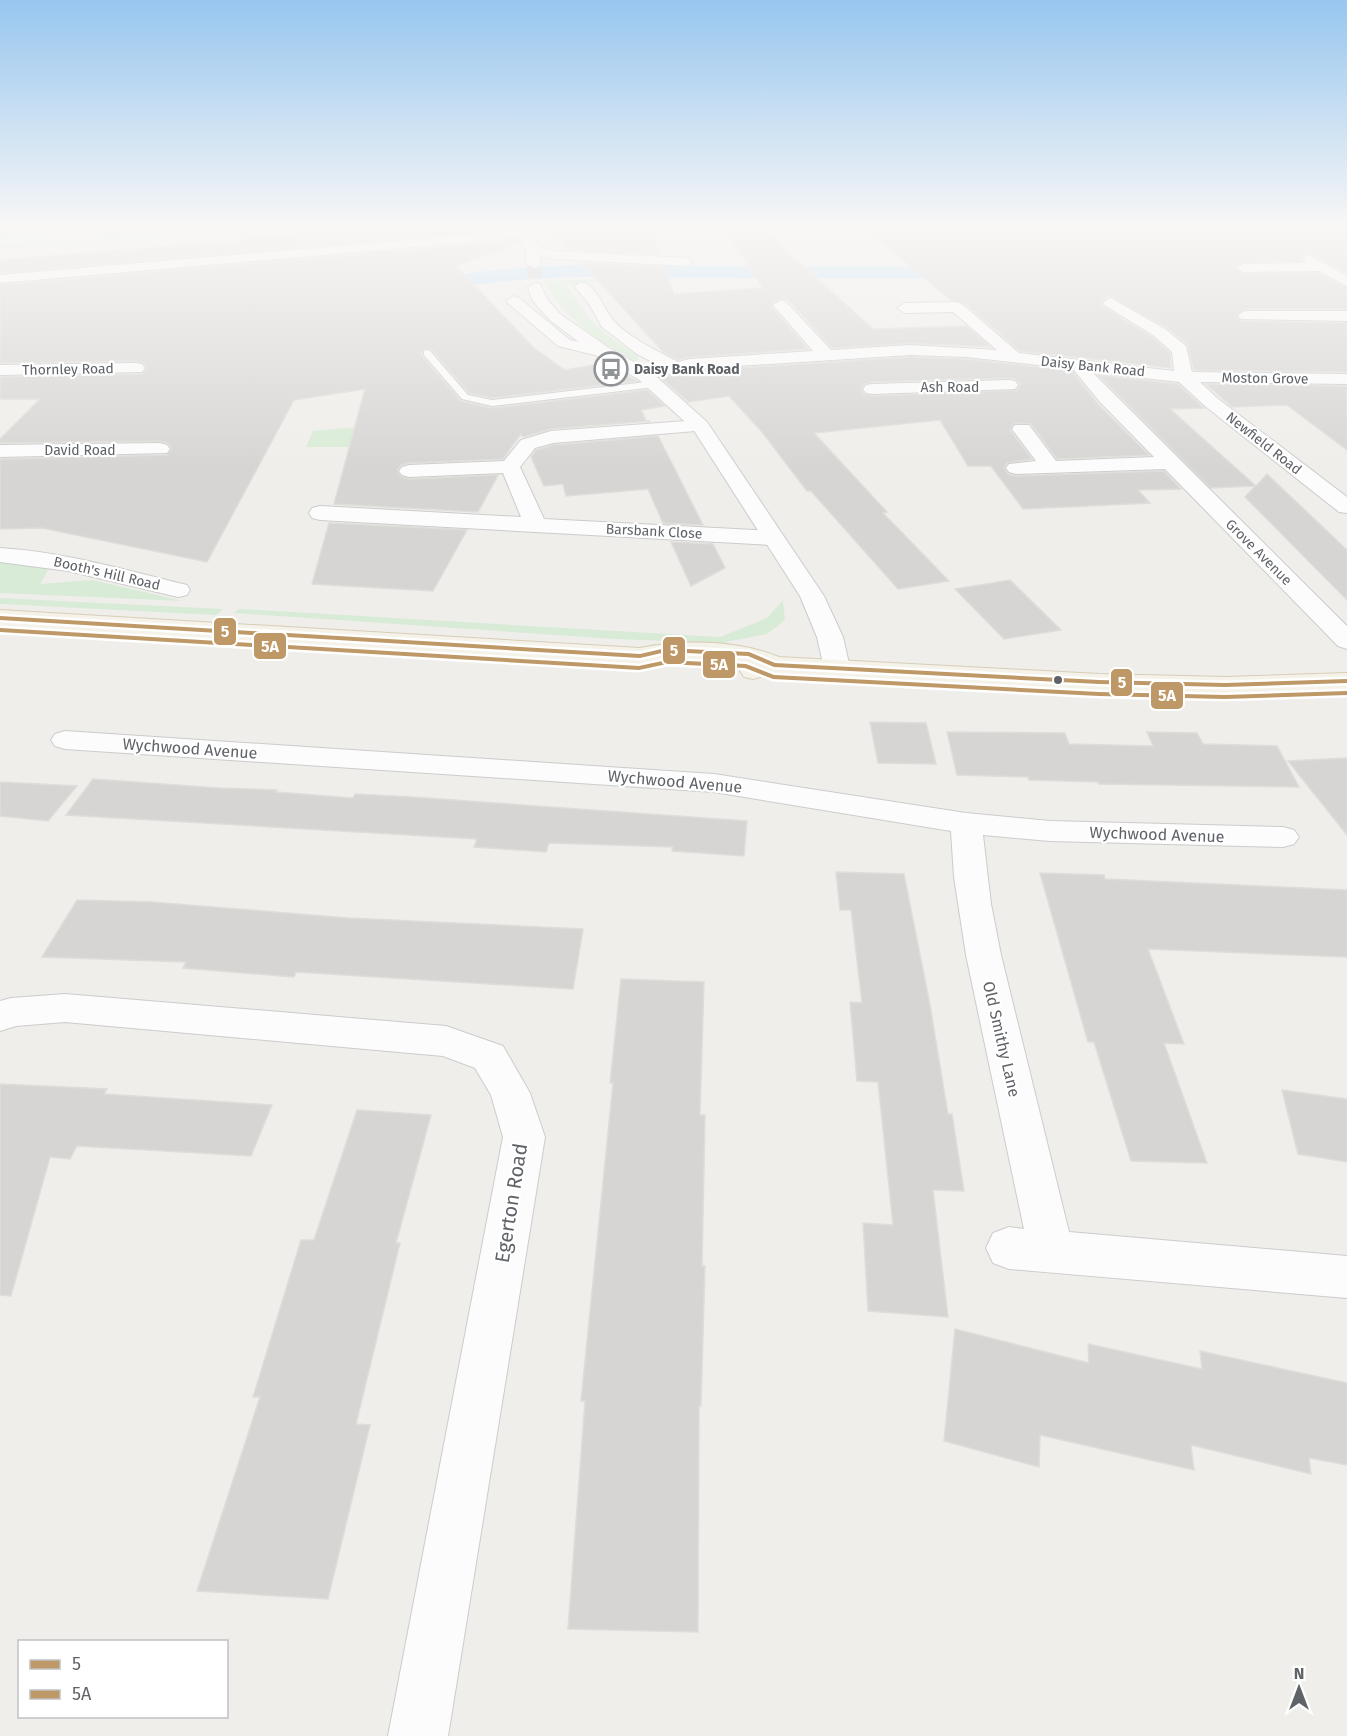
<svg xmlns="http://www.w3.org/2000/svg" width="1347" height="1736" font-family="'Fira Sans',sans-serif">
<rect width="100%" height="100%" fill="#efeeea"/>
<!-- green -->
<g fill="#d8ebd6">
<path d="M0 227H155L0 240Z"/>
<path d="M224 227H268L0 250V244Z"/>
<path d="M596 279 595 282 566 285 589 319 610 337 638 356V360L634 361C597 339 564 321 545 281Z"/>
<path d="M377 425 372 447H306L313 431Z"/>
<path d="M0 561 35 564 48 570 40 584 92 580 183 601 0 593Z"/>
<path d="M0 598 223 609 216 615 0 604Z"/>
<path d="M783 600 785 620 767 634 721 643 616 639 234 613 239 609 720 637 767 618Z"/>
</g>
<g fill="none" stroke-linecap="round" stroke-linejoin="round">
<!-- canal -->
<path fill="#bfe0f9" fill-rule="evenodd" d="M568 265 984 267 991 269 994 273 991 277 984 279 568 277 503 281 403 294 395 293 392 288 395 283 403 282 503 269Z"/>
</g>
<!-- building -->
<g fill="#d6d5d3" stroke="#deddd9" stroke-width="1.5" fill-rule="evenodd">
<path d="M297 227 516 229 0 273V260L296 235Z"/>
<path d="M549 227H650L660 254 569 250Z"/>
<path d="M723 227H760L873 329 966 326 991 347 910 343 832 348 788 300 782 298 772 303 771 306 808 349 690 357 678 360 663 352 582 263 664 267 674 294 763 288Z"/>
<path d="M863 227H1347V273L1310 253 1301 257V261L1243 262 1234 267 1243 274 1318 273 1347 288V309H1246L1236 316 1241 321 1347 323V372L1194 370 1187 344 1166 327 1110 296 1104 298 1101 305 1152 337 1170 353 1171 368 1020 351 963 302 951 300Z"/>
<path d="M520 240V242L456 266 534 348 565 370 604 363 637 381 492 398 469 393 431 349 422 350V356L461 401 492 408 647 390 665 406 641 410 647 422 650 421 551 429 523 437 521 434 503 459 409 463 401 465 397 470 400 476 409 479 498 475 478 512 334 504 365 389 294 400 207 562 42 528 0 529V459L167 455 172 449 168 443 160 441 0 443V439L40 399H0V377L142 374 147 368 144 363 136 361 0 363V285Z"/>
<path d="M910 357 967 359 1072 371 1098 404 1149 455 1057 459 1031 424 1015 423 1010 430 1032 459 1007 463 1004 468 1008 474 1016 476 1164 471 1181 489 1138 490 1150 503 1023 509 991 466H968L940 420 814 433 887 512 883 513 949 581 898 589 811 491H807L762 432 729 396 688 402 661 378 690 371ZM1009 378 1015 379 1020 384 1017 390 872 396 864 394 861 389 864 384 872 382Z"/>
<path d="M1098 375 1178 384 1204 408 1170 409 1256 486 1267 474 1347 550V600L1245 497 1255 486 1211 488Z"/>
<path d="M1206 384 1347 386V450L1287 405 1232 407Z"/>
<path d="M658 436 703 525 663 523 648 489 566 496 563 484 544 486 531 457 536 450 553 445Z"/>
<path d="M329 523 467 530 433 591 312 584Z"/>
<path d="M671 542 713 544 725 568 691 586Z"/>
<path d="M1010 580 1061 630 1004 639 955 589Z"/>
<path d="M870 722 926 723 936 764 878 763Z"/>
<path d="M947 732 1065 733 1069 744 1153 746 1147 732 1197 733 1203 744 1277 746 1299 787 1099 784 1098 782 1029 780 1028 777 957 775Z"/>
<path d="M1347 758V835L1288 761Z"/>
<path d="M93 779 219 788 277 790 276 792 353 798 355 794 412 797 747 821 744 856 672 851 673 847 549 843 546 852 474 847 477 839 66 815Z"/>
<path d="M0 782 77 786 48 821 0 816Z"/>
<path d="M836 872 904 874 930 1005 948 1114H952L964 1191 933 1190 948 1317 868 1311 863 1223 893 1225 878 1082 857 1081 850 1002 862 1003 851 910H840Z"/>
<path d="M1040 873 1104 875 1105 879 1347 890V957L1148 949 1184 1044 1164 1043 1207 1163 1131 1161 1094 1042H1088Z"/>
<path d="M77 900 152 902 348 918 583 929 573 989 296 972 294 977 183 968 186 962 42 957Z"/>
<path d="M621 979 704 982 700 1115H705L702 1266H705L701 1406H699L698 1632 568 1629 585 1401H581L613 1083H610Z"/>
<path d="M0 1084 107 1089 104 1094 272 1105 251 1156 77 1146 70 1159 50 1157 11 1296 0 1295Z"/>
<path d="M1282 1090 1347 1099V1162L1298 1154Z"/>
<path d="M357 1110 431 1115 396 1243H400L356 1424 370 1425 328 1599 197 1591 260 1397H253L301 1240H314Z"/>
<path d="M955 1329 1089 1363 1088 1344 1202 1369 1200 1351 1347 1383V1465L1309 1458 1311 1474 1191 1445 1194 1470 1040 1435 1039 1467 944 1441Z"/>
</g>
<g fill="none" stroke-linecap="round" stroke-linejoin="round">
<!-- tertiary-tunnel -->
<path stroke="#cbcbca" stroke-width="14" stroke-dasharray="14 8" stroke-linecap="butt" d="M534 264 535 287"/>
<!-- service casing -->
<g stroke="#cbcccc" stroke-width="2">
<path id="service" d="M427 350 430 351 468 395 492 400 655 381 660 384 655 387 492 406 462 399 424 355V351Z"/>
</g>
<!-- minor casing -->
<g stroke="#cbcccc" stroke-width="2">
<g id="minor">
<path d="M526 230 531 231 532 234 531 237 0 283V275Z"/>
<path d="M532 245 554 251 686 258 693 262 686 266 554 259 527 252 525 249 527 246Z"/>
<path d="M1309 255 1347 276V286L1319 271 1243 272 1236 268 1243 264 1306 263 1302 259Z"/>
<path d="M581 282C598 286 603 309 614 321 629 338 658 351 678 362L690 359 813 351 773 305 781 300 786 302 831 350 910 345 997 350 953 312 905 313 897 308 905 303 957 302 962 304 1019 353 1174 371 1172 352 1153 335 1106 306 1103 303 1106 300 1111 298 1165 329 1186 346 1192 372 1347 374V384L1200 382 1217 398 1347 497V513L1339 512 1205 406 1179 382 1092 372 1347 626V649L1338 646 1165 469 1016 474 1009 472 1006 468 1009 464 1036 461 1012 429 1015 425H1029L1056 461 1154 457 1100 402 1073 369 967 357 910 355 690 369 644 380 638 379 635 375 638 371 660 366 637 354 602 327 589 304 574 286Z"/>
<path d="M514 296 519 298 570 340 609 348 611 352 603 357 558 346 509 304 506 301Z"/>
<path d="M1246 311H1347V321L1241 319 1238 316 1241 313Z"/>
<path d="M136 363 142 364 145 368 142 372 0 375V365Z"/>
<path d="M1009 380 1015 381 1018 385 1015 389 872 394 866 393 863 389 866 385 872 384Z"/>
<path d="M700 420 707 422 709 426 707 430 553 443 535 448 520 467 544 519 773 531 781 533 784 538 781 543 773 545 320 520 312 518 309 513 312 508 320 506 521 517 503 473 409 477 402 475 399 471 402 467 409 465 504 461 521 440 551 431Z"/>
<path d="M160 443 167 445 170 449 167 453 0 457V445Z"/>
<path d="M0 548C64 552 125 570 187 585L190 590 187 595 178 597 68 571 0 562Z"/>
<path d="M65 731 714 774 966 813 1050 821 1283 827 1294 830 1299 837 1294 844 1283 847 1050 841 983 835 991 904 1001 955 1069 1232 1347 1256V1298L1009 1269 993 1263 986 1248 993 1233 1009 1227 1024 1229 966 955 954 877 951 831 714 792 65 749 55 746 51 740 55 734Z"/>
<path d="M65 994 446 1026 503 1046 530 1093 545 1137 448 1736H388L503 1137 491 1095 475 1068 443 1056 65 1022 16 1026 0 1031V1001L11 998Z"/>
</g>
</g>
<!-- tertiary casing -->
<g stroke="#cbcccc" stroke-width="2">
<g id="tertiary">
<path d="M518 227H531L539 249 541 264 539 267 534 268 527 264 525 249Z"/>
<path d="M535 283 540 284 547 299 560 314 609 348 650 371 707 422 824 596 843 637 850 668 846 674 837 676 828 674 824 668 817 637 800 596 693 429 638 379 597 356 550 320 532 300 528 287Z"/>
</g>
</g>
<!-- primary casing -->
<g stroke="#d7ceb8" stroke-width="2">
<path id="primary" d="M0 610 640 648C682 639 739 640 779 657L1099 674 1225 677 1347 673V689L1225 693 1099 690 775 673 753 679 744 677 740 671 744 665 749 664 744 662 666 658 640 664 0 626Z"/>
</g>
<!-- service -->
<use href="#service" fill="#fdfcfc" fill-rule="evenodd"/>
<!-- minor -->
<use href="#minor" fill="#fdfcfc" fill-rule="evenodd"/>
<!-- tertiary -->
<use href="#tertiary" fill="#fdfcfc" fill-rule="evenodd"/>
<!-- primary -->
<use href="#primary" fill="#f4f2e9" fill-rule="evenodd"/>
<!-- bus-1 casing -->
<g stroke="#fff" stroke-width="5">
<path id="bus-1" d="M0 616 640 654 666 648 749 652 775 663 1099 680 1225 683 1347 679V683L1225 687 1099 684 774 667 748 656 666 652 640 658 0 620Z"/>
</g>
<!-- bus-2 casing -->
<g stroke="#fff" stroke-width="5">
<path id="bus-2" d="M0 628 639 666 667 660 746 664 774 675 1099 692 1225 695 1347 691V695L1225 699 1099 696 773 679 745 668 667 664 639 670 0 632Z"/>
</g>
<!-- bus-1 -->
<use href="#bus-1" fill="#bf9867" fill-rule="evenodd"/>
<!-- bus-2 -->
<use href="#bus-2" fill="#bf9867" fill-rule="evenodd"/>
</g>
<!-- sky -->
<linearGradient id="sky" x2="0" y2="1"><stop stop-color="#97c6ef"/><stop offset="0.48" stop-color="#f8f7f6"/><stop offset="1" stop-color="#f8f7f6" stop-opacity="0"/></linearGradient>
<rect width="1347" height="470" fill="url(#sky)"/>
<!-- icons -->
<defs>
<g id="bus-ring" transform="scale(1.725)"><circle r="9.5" fill="#fff" stroke="#919496" stroke-width="1.5"/><path d="M-5-6H5V4H4V6H2V4H-2V6H-4V4H-5ZM-3.5-4V0h7V-4ZM-3.5 1.2v1.5H-2V1.2ZM2 1.2v1.5H3.5V1.2Z" fill="#919496"/></g>
</defs>
<g fill-rule="evenodd">
<use href="#bus-ring" x="611" y="369"/>
</g>
<!-- markers -->
<circle fill="#5f6368" stroke="#fff" stroke-width="2" cx="1058" cy="680" r="5"/>
<g text-anchor="middle" stroke-width="4.5" stroke-linejoin="round" paint-order="stroke">
<!-- far-street labels -->
<g font-size="14" fill="#5f6368" stroke="#fff">
<text transform="translate(1093 366) rotate(6)" y="5">Daisy Bank Road</text>
<text transform="translate(68 369) rotate(-1)" y="5">Thornley Road</text>
<text transform="translate(1265 378) rotate(1)" y="5">Moston Grove</text>
<text x="950" y="392">Ash Road</text>
<text transform="translate(1264 443) rotate(38)" y="5">Newfield Road</text>
<text x="80" y="455">David Road</text>
<text transform="translate(654 531) rotate(3)" y="5">Barsbank Close</text>
<text transform="translate(1259 552) rotate(45)" y="5">Grove Avenue</text>
<text transform="translate(107 573) rotate(13)" y="5">Booth's Hill Road</text>
</g>
<!-- far-poi labels -->
<g font-size="14" font-weight="bold" fill="#5f6368" stroke="#fff" text-anchor="start">
<text x="634" y="374">Daisy Bank Road</text>
</g>
<!-- street labels -->
<g font-size="16" fill="#5f6368" stroke="#fff">
<text transform="translate(190 748) rotate(4)" y="6">Wychwood Avenue</text>
<text transform="translate(675 781) rotate(5)" y="6">Wychwood Avenue</text>
<text transform="translate(1157 834) rotate(2)" y="6">Wychwood Avenue</text>
<text transform="translate(1002 1039) rotate(77)" y="6">Old Smithy Lane</text>
</g>
<!-- near-street labels -->
<g font-size="20" fill="#5f6368" stroke="#fff">
<text transform="translate(511 1203) rotate(-81)" y="7">Egerton Road</text>
</g>
</g>
<g stroke="#fff" stroke-width="2">
<rect x="213" y="617" width="24" height="29" rx="6" fill="#bf9867"/>
<rect x="253" y="632" width="34" height="28" rx="6" fill="#bf9867"/>
<rect x="662" y="636" width="24" height="29" rx="6" fill="#bf9867"/>
<rect x="702" y="650" width="34" height="29" rx="6" fill="#bf9867"/>
<rect x="1110" y="668" width="23" height="29" rx="6" fill="#bf9867"/>
<rect x="1150" y="681" width="34" height="29" rx="6" fill="#bf9867"/>
</g>
<g font-size="16" text-anchor="middle" font-weight="bold" fill="#fff">
<text x="225" y="637">5</text>
<text x="270" y="652">5A</text>
<text x="674" y="656">5</text>
<text x="719" y="670">5A</text>
<text x="1122" y="688">5</text>
<text x="1167" y="701">5A</text>
</g>
<!-- legend -->
<rect x="18" y="1640" width="210" height="78" fill="#ffffff" stroke="#bfc1c3" stroke-width="1.5"/>
<rect x="30" y="1660" width="30" height="9" fill="#bf9867" stroke="#bfc1c3" stroke-width="1.5"/>
<text x="72" y="1670" font-size="18" fill="#5f6368">5</text>
<rect x="30" y="1690" width="30" height="9" fill="#bf9867" stroke="#bfc1c3" stroke-width="1.5"/>
<text x="72" y="1700" font-size="18" fill="#5f6368">5A</text>
<!-- north arrow -->
<g transform="translate(1299 1688)" stroke="#ffffff" stroke-width="4.5" paint-order="stroke">
<path d="M0-4.5L10 22L0 15L-10 22Z" fill="#5f6368"/>
<text y="-9" font-size="16" font-weight="bold" text-anchor="middle" fill="#5f6368">N</text>
</g>
</svg>
